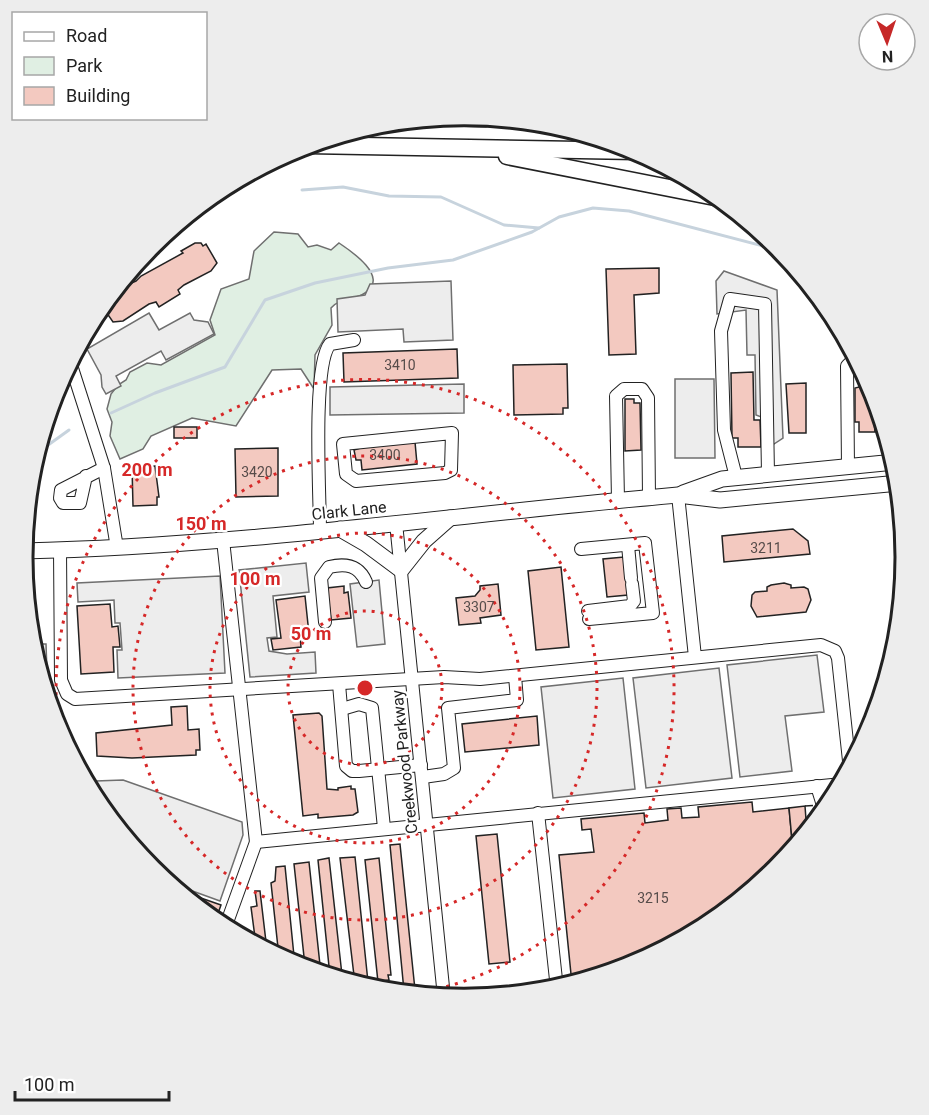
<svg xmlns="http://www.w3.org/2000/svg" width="929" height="1115" font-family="Roboto,sans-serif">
<rect width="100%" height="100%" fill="#fff"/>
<!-- green -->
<path fill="#e0efe3" stroke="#6f6f6f" stroke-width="1.5" d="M274 232 298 234 308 247 317 245 331 250 339 243C351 251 390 277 365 293 353 301 341 297 331 308L332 325 315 355 314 389 301 369 272 370 236 426 192 418 151 436 143 449 120 459 110 436 112 422 107 409 111 394 118 385 126 380 130 372 147 363 161 365 215 335 210 320 221 289 249 279 254 251Z"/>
<!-- parking -->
<g fill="#ededed" stroke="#6f6f6f" stroke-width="1.5">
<path d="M724 271 777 290 783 438 774 444 764 441V418L756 415 755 355H747L746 310 717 314 716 281Z"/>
<path d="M451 281 453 340 404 342 403 329 338 332 337 299 365 295 370 284Z"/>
<path d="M149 313 159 330 190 313 194 320 208 322 214 334 166 360 161 351 116 376 121 386 106 394 102 387 101 375 87 349Z"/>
<path d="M675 379H714L715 458H675Z"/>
<path d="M464 384V413L330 415V387Z"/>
<path d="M306 563 309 592 273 596 277 637 267 638 269 651 287 654 315 652 316 673 250 677 239 570Z"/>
<path d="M220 576 225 673 118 678 117 650H122L120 623H115L114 600 78 602 77 583Z"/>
<path d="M379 580 385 644 357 647 350 584Z"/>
<path d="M31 644H46L48 699Z"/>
<path d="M817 655 824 712 785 716 792 771 740 777 727 665Z"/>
<path d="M719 668 732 778 646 788 633 678Z"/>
<path d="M623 678 635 789 553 798 541 687Z"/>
<path d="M123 780 242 822 243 835 220 901 165 881 152 870 97 803 96 781Z"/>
</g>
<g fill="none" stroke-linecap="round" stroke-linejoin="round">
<!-- stream -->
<g stroke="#c7d3dd" stroke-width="3">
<path d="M302 190 343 187 389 196 441 197 504 225 539 228"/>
<path d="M111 413 155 393 225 367 265 300 315 283 388 268 453 260 532 232 559 217 593 208 629 211 782 251"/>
<path d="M37 453 69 430"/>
</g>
</g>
<!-- building -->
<g fill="#f3c9c0" stroke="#222" stroke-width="1.5">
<path d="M195 243H201L203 246 206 244 217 263 211 271 184 285 178 290 180 294 159 307 156 302 149 304 123 321 113 322 102 306 115 290 136 281 141 276 183 253 181 251Z"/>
<path d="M659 268V293L634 295 636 354 609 355 606 269Z"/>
<path d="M457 349 458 378 344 382 343 353Z"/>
<path d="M567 364 568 408H563V414L514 415 513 365Z"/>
<path d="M753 372 754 420H760L761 447H738V438H732L731 373Z"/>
<path d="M806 383V433H789L786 384Z"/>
<path d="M871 384 875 432H859V422H855V388Z"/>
<path d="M625 399H634V403H640L641 450 625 451Z"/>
<rect x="174" y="427" width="23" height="11"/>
<path d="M415 442 417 464 362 470 361 460H356L354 450 367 446Z"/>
<path d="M278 448V496L236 497 235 449Z"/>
<path d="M155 466 159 497H157V505L133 506 132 467Z"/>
<path d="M793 529 808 541 810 554 724 562 722 536Z"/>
<path d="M624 557 628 595 607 597 603 559Z"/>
<path d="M561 567 569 647 536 650 528 571Z"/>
<path d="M784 583 791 585V588L804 587 808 589 811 600 806 612 757 617 751 606 752 595 755 592 767 591V587L771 585Z"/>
<path d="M498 584 501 615 480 618 481 623 459 625 456 598 475 596 480 590V586Z"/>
<path d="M344 586V593L348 592 351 618 331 620 327 588Z"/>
<path d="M305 596 309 634 300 635 301 647 273 650 271 639 281 638 276 600Z"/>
<path d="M110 604 112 627 118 626 120 647H113L114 672 81 674 77 606Z"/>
<path d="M187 706 188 730 199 729 200 750H196V755L132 758 97 756 96 733 172 725 171 707Z"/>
<path d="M319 713 322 716 327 789 338 790V788L351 786V789H355L358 812 353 815 318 818V814L303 816 293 715Z"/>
<path d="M537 716 539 745 465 752 462 724Z"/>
<path d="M752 802 753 812 789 808 793 851 777 870 710 925 633 966 572 984 559 855 594 852 591 829 582 830 581 819 644 813 645 823 668 820 667 809 681 808 682 818 699 817 698 807Z"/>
<path d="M805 806 807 833 793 851 789 808Z"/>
<path d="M497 834 510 962 489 964 476 836Z"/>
<path d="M400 844 415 990 404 991 390 845Z"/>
<path d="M355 857 368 982 355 984 340 858Z"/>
<path d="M329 858 342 975 330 976 318 860Z"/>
<path d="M379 858 391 975H388L389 980 378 982 365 860Z"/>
<path d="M309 862 320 965 305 966 294 864Z"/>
<path d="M285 866 294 956 279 957 271 883 275 881 276 867Z"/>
<path d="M175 889 221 905 215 922Z"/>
<path d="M255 891H260L266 942 260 943 261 947 256 945 251 907 257 906Z"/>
</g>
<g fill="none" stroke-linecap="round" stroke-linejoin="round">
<!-- minor casing -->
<g stroke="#222" stroke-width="14">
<g id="minor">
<path d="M70 362 104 468 117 548"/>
<path d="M452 433 451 470 445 473 356 481 346 474 343 444Z"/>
<path d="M848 467 847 366 856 357"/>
<path d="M86 476 80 503H63L60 498 61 490 104 468"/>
<path d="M736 477 724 430 721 331 730 299 765 304 768 474"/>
<path d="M678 495 695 657"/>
<path d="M618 500 616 396 624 389H642L648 398 649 497"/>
<path d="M396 523 444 997"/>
<path d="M320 531C320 497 312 365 330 344L354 340"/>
<path d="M223 540 256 842 842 784"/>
<path d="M628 545 631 578"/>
<path d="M581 549 645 543 653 613 589 619"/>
<path d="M60 550 61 680 67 694 75 699 444 677 480 679 821 645 835 651 838 658 850 770"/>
<path d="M25 583V550"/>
<path d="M588 611 630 606 634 601 632 584"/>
<path d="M325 622 321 578 329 567C346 563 359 565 366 582"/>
<path d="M339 684 346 766 352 771H359L421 765"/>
<path d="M342 709 359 704 372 708 384 828"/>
<path d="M423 777 444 774 454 768 448 708 517 700 515 676"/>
<path d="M817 786 825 812"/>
<path d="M538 813 557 989"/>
<path d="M225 928 256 842"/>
</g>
</g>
<!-- major casing -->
<g stroke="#222" stroke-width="17">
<g id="major">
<path d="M683 493 722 479 895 462"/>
<path d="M340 529 366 544 401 570 424 541 450 518"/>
<path d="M23 551C242 546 460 514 678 495L720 500 899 483"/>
</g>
</g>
<!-- highway casing -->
<g stroke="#222" stroke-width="19">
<g id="highway">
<path d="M447 117 486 118"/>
<path d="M308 145 636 151"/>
<path d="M507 156 720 198"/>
</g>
</g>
<!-- minor -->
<use href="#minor" stroke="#fff" stroke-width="12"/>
<!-- major -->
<use href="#major" stroke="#fff" stroke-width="15"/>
<!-- highway -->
<use href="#highway" stroke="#fff" stroke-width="16"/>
<!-- fence -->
<path stroke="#222" stroke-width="1.5" stroke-dasharray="8 3" stroke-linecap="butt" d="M805 806 832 804"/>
</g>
<!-- distance rings -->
<g fill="none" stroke="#d62828" stroke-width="3" stroke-dasharray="3 6">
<circle cx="365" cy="688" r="77"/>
<circle cx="365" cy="688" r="155"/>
<circle cx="365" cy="688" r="232"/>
<path d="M59 731A309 309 0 1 1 411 994"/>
</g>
<g text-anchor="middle" stroke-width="4.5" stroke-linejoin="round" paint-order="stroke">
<!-- number labels -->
<g font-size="14" fill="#564c4a">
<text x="400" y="370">3410</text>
<text x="385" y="460">3400</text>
<text x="257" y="477">3420</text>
<text x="766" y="553">3211</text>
<text x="479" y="612">3307</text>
<text x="653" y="903">3215</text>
</g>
<!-- street labels -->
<g font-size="16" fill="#222" stroke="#fff">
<text transform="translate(349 510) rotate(-6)" y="6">Clark Lane</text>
<text transform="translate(404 762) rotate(-96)" y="6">Creekwood Parkway</text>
</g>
</g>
<!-- crop -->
<path d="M0 0H929V1115H0ZM33 557a431 431 0 1 1 862 0a431 431 0 1 1-862 0Z" fill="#ededed" fill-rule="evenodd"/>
<path fill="none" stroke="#222" stroke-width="3" d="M33 557a431 431 0 1 1 862 0a431 431 0 1 1-862 0Z"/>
<circle cx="365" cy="688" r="9" fill="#d62828" stroke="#fff" stroke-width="3"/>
<g font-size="18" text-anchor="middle" font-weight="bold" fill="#d62828" stroke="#fff" stroke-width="4.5" stroke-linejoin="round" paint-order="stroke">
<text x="147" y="476">200 m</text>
<text x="201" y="530">150 m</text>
<text x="255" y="585">100 m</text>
<text x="311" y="640">50 m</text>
</g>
<!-- legend -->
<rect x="12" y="12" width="195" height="108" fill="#ffffff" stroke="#a7a7a7" stroke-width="1.5"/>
<rect x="24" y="32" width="30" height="9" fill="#ffffff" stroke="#a7a7a7" stroke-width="1.5"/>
<text x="66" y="42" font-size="18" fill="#222222">Road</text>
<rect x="24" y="57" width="30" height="18" fill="#e0efe3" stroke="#a7a7a7" stroke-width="1.5"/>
<text x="66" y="72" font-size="18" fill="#222222">Park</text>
<rect x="24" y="87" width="30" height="18" fill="#f3c9c0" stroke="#a7a7a7" stroke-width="1.5"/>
<text x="66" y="102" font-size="18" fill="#222222">Building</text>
<!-- north arrow -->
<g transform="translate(887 42) rotate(178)"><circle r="28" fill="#ffffff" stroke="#a7a7a7" stroke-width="1.5"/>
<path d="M0-4.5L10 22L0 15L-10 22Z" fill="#c62828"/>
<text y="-9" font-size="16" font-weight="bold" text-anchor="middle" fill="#222222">N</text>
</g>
<!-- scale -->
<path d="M15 1091v9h154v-9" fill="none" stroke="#222222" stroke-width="3"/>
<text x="24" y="1091" font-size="18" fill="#222222" stroke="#ffffff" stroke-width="4.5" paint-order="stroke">100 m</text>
</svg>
